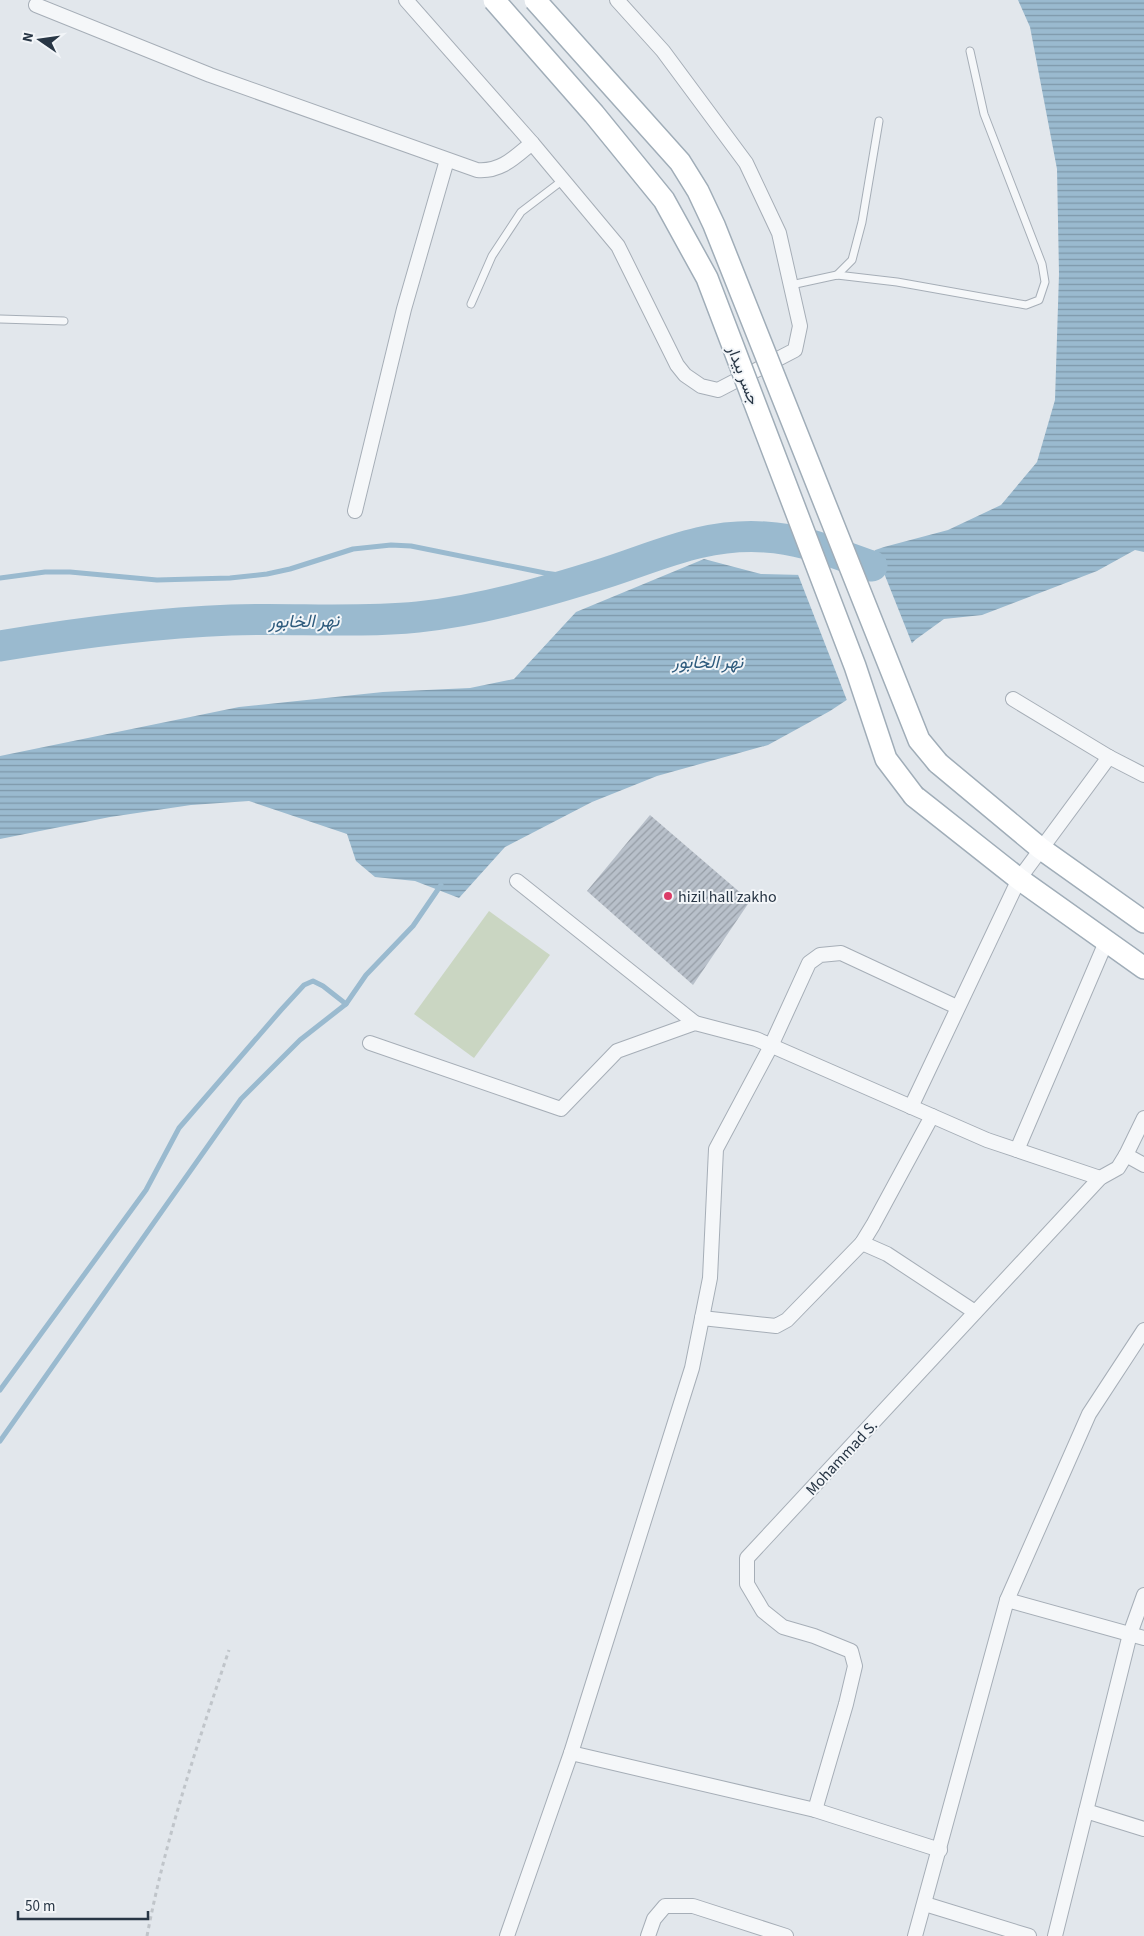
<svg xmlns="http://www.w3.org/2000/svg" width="1144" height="1936" font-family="'Source Sans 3',Vazirmatn,sans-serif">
<defs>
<pattern id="water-rules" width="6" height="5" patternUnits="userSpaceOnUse" patternTransform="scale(1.25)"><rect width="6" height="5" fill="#9abacf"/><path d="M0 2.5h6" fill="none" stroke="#7e98aa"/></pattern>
<pattern id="building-hatch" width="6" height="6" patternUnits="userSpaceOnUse" patternTransform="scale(1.25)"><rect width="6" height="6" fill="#b8c0ca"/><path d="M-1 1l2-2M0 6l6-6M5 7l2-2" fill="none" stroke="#969da6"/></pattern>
</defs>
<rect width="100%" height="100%" fill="#e2e7ec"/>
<!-- green -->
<path fill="#cad6c2" d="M489 911 550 955 474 1058 414 1014Z"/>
<!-- water -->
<path fill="url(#water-rules)" d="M1018 0H1144V552L1135 550 1097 571 982 615 944 619 915 640 880 678 830 711 768 745 657 776 592 802 505 847 459 898 415 881 375 877 356 861 347 834 249 801 191 805 110 817 0 839V756L239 707 383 692 470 688 514 679 576 612 704 559 761 574 803 575 884 547 948 530 1001 505 1037 462 1055 400 1059 274 1057 169 1030 27Z"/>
<!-- pier -->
<path fill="#e2e7ec" d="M874 548 913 646 881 680 848 703 797 572H802Z"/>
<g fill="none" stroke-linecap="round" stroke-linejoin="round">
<!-- stream -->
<g stroke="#9abacf" stroke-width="5">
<path d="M0 578 45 572H70L157 580 230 578 267 574 290 569 353 549 391 545 411 546 545 573 587 579"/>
<path d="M0 1390 146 1190 179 1128 281 1010 304 985 313 981 323 986 346 1004"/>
<path d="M0 1441 241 1099 300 1040 346 1004 366 975 413 926 441 885"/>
</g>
<!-- river -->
<path stroke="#9abacf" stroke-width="31" d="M0 646C77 633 153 623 231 620 294 618 356 623 418 617 482 610 545 592 605 573 661 555 705 533 765 537 804 539 836 554 872 566"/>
</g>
<!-- building -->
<path fill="url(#building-hatch)" d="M650 815 750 901 693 985 587 891Z"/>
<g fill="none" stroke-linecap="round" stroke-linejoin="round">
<!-- lane casing -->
<g stroke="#a6aeb7" stroke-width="9">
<g id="lane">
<path d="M837 275 852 260 862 222 879 121"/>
<path d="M791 285 837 275 897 282 1026 305 1039 300 1045 282 1042 264 984 114 970 51"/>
<path d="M471 304 492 256 521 212 563 180"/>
<path d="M0 319 64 321"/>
</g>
</g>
<!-- street casing -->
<g stroke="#a6aeb7" stroke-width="16">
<g id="street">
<path d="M406 0 532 143 618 246 677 365 685 375 701 386 718 390 795 350 800 326 779 233 746 163 663 51 617 0"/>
<path d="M36 5 210 75 477 170C501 172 515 157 532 143"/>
<path d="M355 511 404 309 447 160"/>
<path d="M1013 699 1109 757 1144 775"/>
<path d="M517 881 695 1023"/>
<path d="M370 1043 561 1109 617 1051 695 1023 756 1039 987 1140 1100 1178"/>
<path d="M911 1107 1019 879 1109 757"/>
<path d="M932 1116 873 1225 862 1243 887 1254 975 1312"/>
<path d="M1017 1150 1106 942"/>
<path d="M1126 1155 1144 1165"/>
<path d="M702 1318 776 1326 787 1320 862 1243"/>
<path d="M1007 1600 1089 1414 1144 1330"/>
<path d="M571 1753 815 1810 940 1850"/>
<path d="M815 1810 846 1704 855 1666 851 1651 814 1636 783 1627 763 1611 747 1584V1558L1100 1178 1118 1168 1126 1155 1144 1118"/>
<path d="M1086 1811 1144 1829"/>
<path d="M925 1904 1029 1936"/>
<path d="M507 1936 571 1753 692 1368 710 1278 716 1149 771 1046 809 963 820 955 841 953 957 1007"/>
<path d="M648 1936 654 1919 665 1906H693L786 1936"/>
<path d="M915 1936 1007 1600 1144 1638"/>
<path d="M1055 1936 1130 1634 1144 1595"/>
</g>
</g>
<!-- primary casing -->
<g stroke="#a0adb8" stroke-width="24">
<g id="primary">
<path d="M938 763 1040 848 1144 922"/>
<path d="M914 796 1019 879 1144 968"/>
</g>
</g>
<!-- path -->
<path stroke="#c0c5ca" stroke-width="3" stroke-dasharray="4 4" stroke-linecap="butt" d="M147 1936C166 1836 197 1746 229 1650"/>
<!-- lane -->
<use href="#lane" stroke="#f5f7f9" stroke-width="7"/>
<!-- street -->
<use href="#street" stroke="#f5f7f9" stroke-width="14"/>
<!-- primary -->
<use href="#primary" stroke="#fff" stroke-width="21"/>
<!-- primary-bridge casing -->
<g stroke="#a0adb8" stroke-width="24" stroke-linecap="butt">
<g id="primary-bridge">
<path d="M494 0 594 114 664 200 707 278 855 666 886 759 914 796"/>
<path d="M535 0 680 162 698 191 714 225 919 740 938 763"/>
</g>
</g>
<!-- primary-bridge -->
<use href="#primary-bridge" stroke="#fff" stroke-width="21"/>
</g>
<!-- markers -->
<circle fill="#db3c67" stroke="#f2f5f8" stroke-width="2" cx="668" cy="896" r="5"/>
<g text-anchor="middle" stroke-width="4" stroke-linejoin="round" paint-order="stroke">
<!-- street labels -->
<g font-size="16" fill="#283645" stroke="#f2f5f8">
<text transform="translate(744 375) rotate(69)" y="6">جسر بيدار</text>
<text transform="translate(841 1457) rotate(-47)" y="6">Mohammad S.</text>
</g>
<!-- poi labels -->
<g font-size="16" fill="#283645" stroke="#f2f5f8" text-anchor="start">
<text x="678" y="902">hizil hall zakho</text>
</g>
<!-- water labels -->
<g font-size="18" font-style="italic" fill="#2e5b7d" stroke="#f2f5f8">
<text transform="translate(304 621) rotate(-1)" y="6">نهر الخابور</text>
<text x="708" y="668">نهر الخابور</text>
</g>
</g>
<!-- north arrow -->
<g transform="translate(40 40) rotate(283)" stroke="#f2f5f8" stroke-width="4" paint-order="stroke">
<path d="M0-4L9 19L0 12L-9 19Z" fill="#283645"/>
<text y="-8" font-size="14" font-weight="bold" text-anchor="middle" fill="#283645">N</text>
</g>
<!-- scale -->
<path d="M18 1911v8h130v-8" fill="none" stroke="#283645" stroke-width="2.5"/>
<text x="25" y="1911" font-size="15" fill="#283645" stroke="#f2f5f8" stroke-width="4" paint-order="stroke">50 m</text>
</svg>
